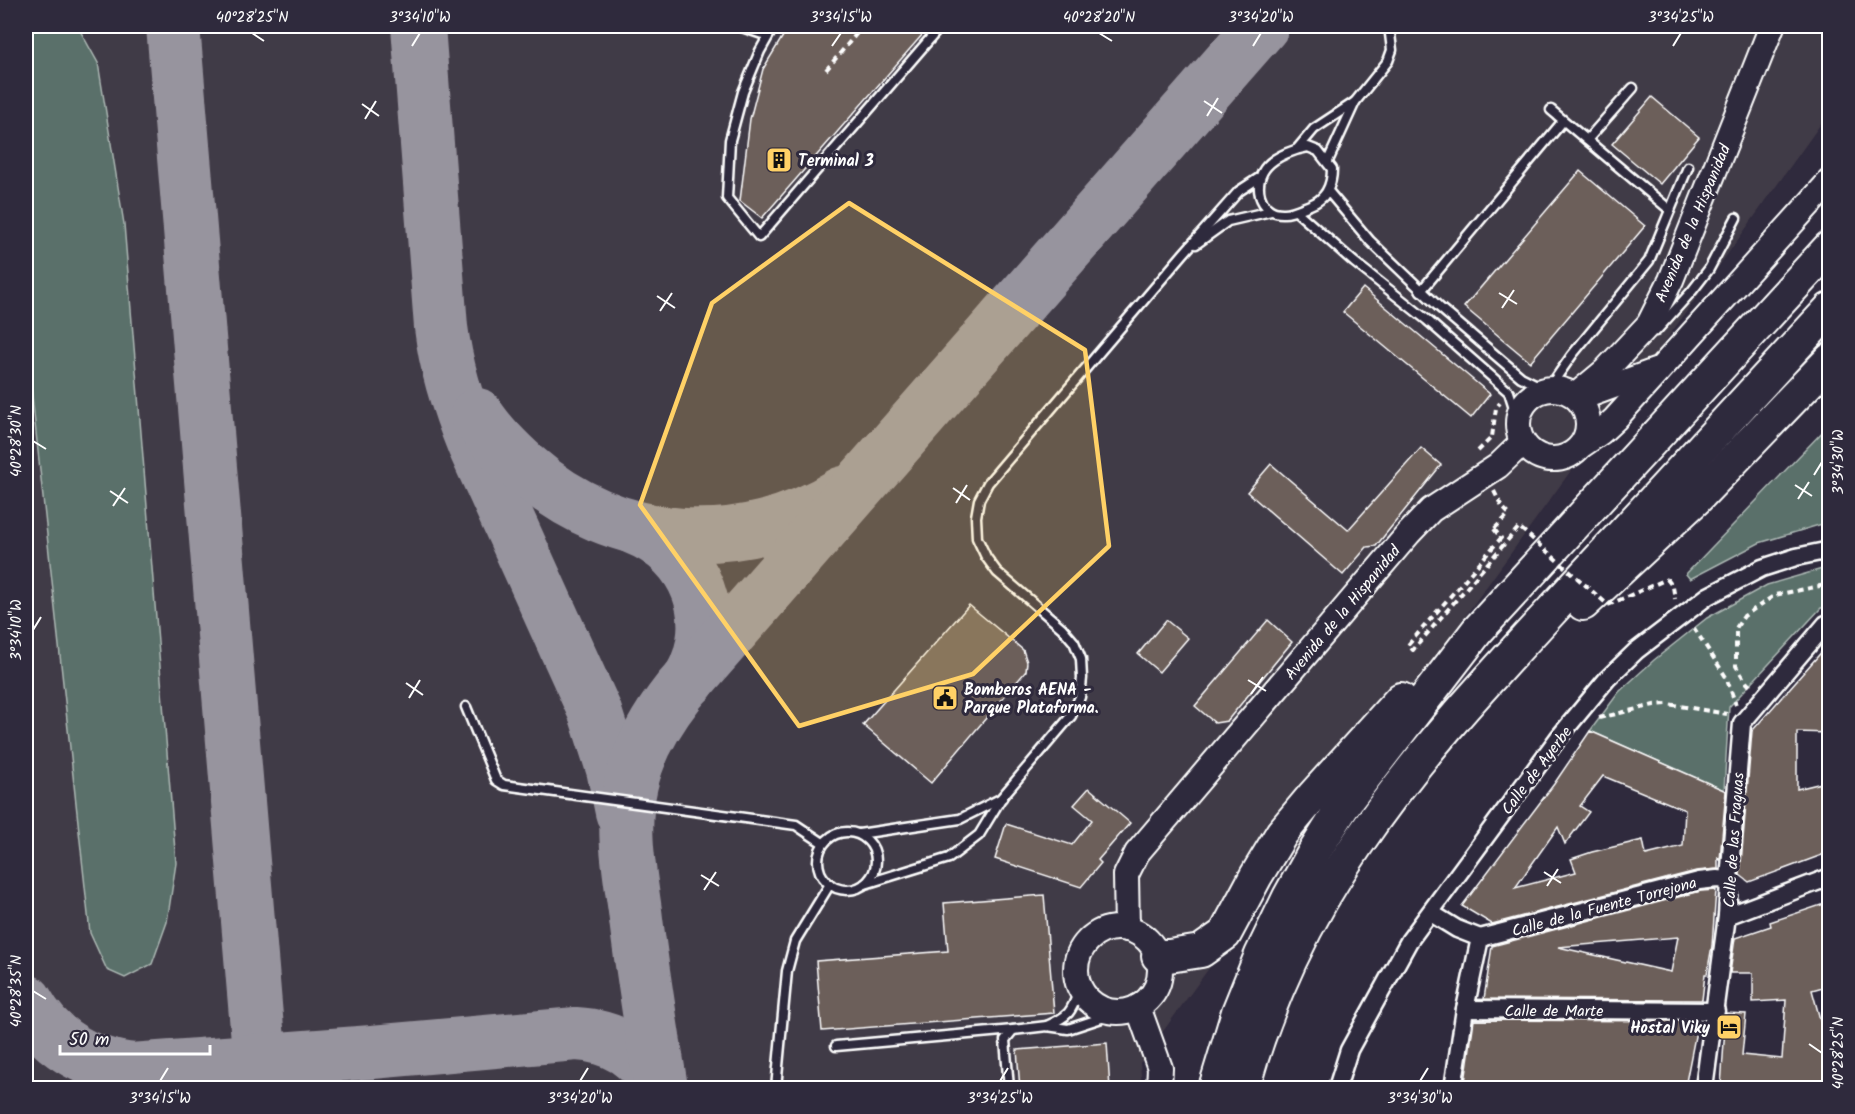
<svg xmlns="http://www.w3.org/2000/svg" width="1855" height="1114" font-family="Kalam,sans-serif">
<rect width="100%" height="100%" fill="#2f2a3d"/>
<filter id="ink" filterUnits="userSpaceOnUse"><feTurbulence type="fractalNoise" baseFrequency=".0167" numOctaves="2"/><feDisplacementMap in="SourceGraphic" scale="12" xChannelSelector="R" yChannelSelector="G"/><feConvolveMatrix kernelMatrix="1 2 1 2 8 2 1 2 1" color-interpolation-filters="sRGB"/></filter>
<g filter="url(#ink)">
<!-- built -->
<path fill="#413a46" d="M26 26H1829L1830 111 1674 329 1140 1063 1142 1088H26Z"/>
<!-- green -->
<g fill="#5a706a" stroke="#acb8b4" stroke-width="1.5">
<path d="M35 26H74L78 27 98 63 124 224 176 863 167 922 152 964 125 978 107 970 90 933 26 340V37Z"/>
<path d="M1829 425V522L1759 543 1690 579 1686 574Z"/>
<path d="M1829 567V607L1821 608 1729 707 1724 790 1590 731 1619 692 1654 660 1707 618 1767 585Z"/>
</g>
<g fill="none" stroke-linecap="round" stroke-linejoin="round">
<!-- taxiway -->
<g stroke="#97949e" stroke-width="54">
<path d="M173 26 262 1088"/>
<path d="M418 26 441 327C446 368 458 406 474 445L595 712 613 769 622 812"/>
<path d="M477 415C490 435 508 453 526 469 615 548 742 557 843 493"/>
<path d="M635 528C697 552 723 620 690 679"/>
<path d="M26 1001C48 1042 87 1064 132 1070L372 1052 576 1034C614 1036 643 1054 659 1088"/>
<path d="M661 1088C652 1030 642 971 635 911 629 868 621 827 631 784 639 749 657 719 679 691L1262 26"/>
</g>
</g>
<!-- building -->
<g fill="#6c5e5a" stroke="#fff" stroke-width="1.5" fill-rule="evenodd">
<path d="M789 26H930L762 218 740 201 750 119 763 69Z"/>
<path d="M1652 97 1699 137 1660 184 1612 144Z"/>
<path d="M1580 171 1645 226 1530 362 1464 307Z"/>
<path d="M1363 288 1490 394 1471 418 1343 312Z"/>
<path d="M1421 448 1441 465 1376 546 1367 547 1343 575 1247 492 1271 464 1348 530Z"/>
<path d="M969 605 1023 650 1027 662 1026 671 931 783 863 725Z"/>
<path d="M1166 620 1188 638 1159 672 1138 654Z"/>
<path d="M1268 620 1292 642 1227 721 1215 723 1195 706Z"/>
<path d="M1826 647 1828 695H1830V733L1797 732V789L1826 782 1830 792V852L1749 882 1740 875 1752 731Z"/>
<path d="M1590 731 1726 791 1720 860 1718 858V869L1696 871 1492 924 1462 906 1554 784ZM1603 776 1685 810 1683 846 1646 855 1643 840 1592 852 1571 859 1576 872 1515 888 1558 827 1565 844 1589 812 1580 806Z"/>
<path d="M1089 788 1130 823 1098 860 1101 863 1081 887 995 859 1006 824 1072 845 1092 820 1074 805Z"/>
<path d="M1716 890 1712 946 1707 974H1705L1702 1000 1484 999 1492 946 1701 891ZM1678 937 1671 972 1558 947Z"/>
<path d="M1044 895 1054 1013 822 1031 816 961 948 951 944 903Z"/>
<path d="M1830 902V985L1812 990 1821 1023H1828L1830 1089H1741L1721 1086 1726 1013 1746 1014 1742 1055 1782 1059 1786 1000 1753 1002V973H1730L1735 938 1771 926 1770 922Z"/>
<path d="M1474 1020 1698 1021 1686 1082 1683 1089H1464Z"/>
<path d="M1107 1043 1110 1089H1020L1017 1050Z"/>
</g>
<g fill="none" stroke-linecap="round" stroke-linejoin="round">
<!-- lane casing -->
<g stroke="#fff" stroke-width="13">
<g id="lane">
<path d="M689 26 696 27 717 26"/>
<path d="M739 26 768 36"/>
<path d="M774 26 760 51 743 92 730 140 727 198 759 237 941 26"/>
<path d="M1551 110 1670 210"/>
<path d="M1587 140 1633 88"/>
<path d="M1308 147 1318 151 1332 169C1332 185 1326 199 1310 205 1302 208 1292 213 1284 213 1258 214 1252 182 1267 166 1276 156 1295 149 1308 147Z"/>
<path d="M1298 148 1314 129 1355 102"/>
<path d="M1328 161 1355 102 1388 61 1392 50 1389 26"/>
<path d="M1328 191 1370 241 1439 307 1521 377 1545 389"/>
<path d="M1296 211 1354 262 1427 320 1509 392 1518 420"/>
<path d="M1196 244 1228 221 1271 211"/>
<path d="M1421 291 1563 121"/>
<path d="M1656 331 1692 291 1709 269 1736 218"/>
<path d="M1549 388 1572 355 1649 261 1688 167"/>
<path d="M466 707 496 780 504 785 796 825 823 843"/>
<circle cx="847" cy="861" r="29"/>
<path d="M859 834 960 819 1002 798"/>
<path d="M865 884 949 858 979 835 1002 797 1071 716 1080 697 1082 678 1081 659 1074 642 1062 628 997 572 986 557 977 538 976 517 979 500 988 483 1184 253 1239 191 1259 178"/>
<path d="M1047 1026C1071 1015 1071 1012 1080 988"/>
<path d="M836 1046 1013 1030"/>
<path d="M776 1088 787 971 795 941 830 884"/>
<path d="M1009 1088 1005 1040 1013 1030 1047 1026 1068 1029 1120 1012"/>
</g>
</g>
<!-- street casing -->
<g stroke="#fff" stroke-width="21">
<g id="street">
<path d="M1431 913 1457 929 1480 938"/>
<path d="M1727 916 1830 877"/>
<path d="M1480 938 1699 881 1717 879 1729 880"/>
<path d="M1465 1009 1716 1011"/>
<path d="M1337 1088 1349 1050 1409 941 1559 737 1607 679 1636 651 1708 596 1762 568 1796 557 1830 550"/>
<path d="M1453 1088 1465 1009 1480 938"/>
<path d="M1704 1088 1727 916 1729 880 1742 723 1826 624H1830"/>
</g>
</g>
<!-- secondary casing -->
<g stroke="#fff" stroke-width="28">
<g id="secondary">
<circle cx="1553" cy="424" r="35"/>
<path d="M1575 396 1605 371 1649 324 1671 280 1772 26"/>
<path d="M1583 397 1655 371"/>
<path d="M1582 445 1601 432 1615 419 1830 181"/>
<circle cx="1118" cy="970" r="42"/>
<path d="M1127 929 1126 875 1137 853 1409 533 1431 510 1498 466 1523 442"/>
<path d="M1138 1007 1160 1068 1159 1088"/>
</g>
</g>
<!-- highway casing -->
<g stroke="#fff" stroke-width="36">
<g id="highway">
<path d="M1583 604 1697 498 1830 360"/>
<path d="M1158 956H1169L1201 951 1225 934 1256 876 1282 833 1313 796 1401 699"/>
<path d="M1215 1088 1238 1012 1261 955 1289 897 1313 854 1347 800 1477 631 1830 247"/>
<path d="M1243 1088C1267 1002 1307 916 1358 843 1422 748 1501 666 1578 582 1662 491 1746 400 1830 309"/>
</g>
</g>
<!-- path -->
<g stroke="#fff" stroke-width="4" stroke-dasharray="6 4.5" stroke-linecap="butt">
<path d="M826 70 863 26"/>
<path d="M1478 451 1492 437 1496 408 1500 403"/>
<path d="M1494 491 1502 507 1509 514 1494 529"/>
<path d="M1667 579 1673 587 1675 599"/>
<path d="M1694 628 1726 677 1736 705"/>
<path d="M1750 686 1746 682 1736 666V628L1744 616 1775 595 1830 584"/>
<path d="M1599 718 1654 705 1668 704 1727 714"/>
</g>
<!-- lane -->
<use href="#lane" stroke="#2f2a3d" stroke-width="8"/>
<!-- street -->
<use href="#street" stroke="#2f2a3d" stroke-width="16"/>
<!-- secondary -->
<use href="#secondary" stroke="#2f2a3d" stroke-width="24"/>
<!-- highway -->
<use href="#highway" stroke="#2f2a3d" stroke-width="32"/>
<!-- path-bridge -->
<path stroke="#fff" stroke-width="4" stroke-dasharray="6 4.5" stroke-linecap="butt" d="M1494 529 1501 538 1408 645 1413 650 1519 527 1608 605 1667 579"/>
</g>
</g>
<!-- marked area -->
<path fill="#ffd166" fill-opacity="0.2" stroke="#ffd166" stroke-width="4.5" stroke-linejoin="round" d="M849 203 1085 350 1109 546 973 674 799 726 640 505 712 303Z"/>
<!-- ticks -->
<path fill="none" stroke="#fff" stroke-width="2" d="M252 33 264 41M1099 33 1112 41M412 46 420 33M832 46 841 33M1253 46 1261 33M1673 46 1681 33M1204 101 1222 113M362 104 379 116M1207 116 1218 98M365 119 376 101M1499 293 1517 304M657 296 675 308M1502 308 1514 290M660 311 672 293M33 441 46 449M1814 475 1822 462M1795 485 1812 496M953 488 970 500M110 491 128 503M1798 499 1809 482M956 503 967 485M113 506 125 488M33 630 41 617M1248 680 1266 691M406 683 423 695M1251 694 1263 677M409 698 420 680M1544 872 1561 883M701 875 719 886M1547 886 1558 869M704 890 716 872M33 991 46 999M1809 1044 1822 1053M160 1081 168 1068M580 1081 588 1068M1000 1081 1008 1068M1420 1081 1428 1068"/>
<!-- icons -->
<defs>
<g id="building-square" transform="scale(1.35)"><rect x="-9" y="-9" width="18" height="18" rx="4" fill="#ffd166" stroke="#2f2a3d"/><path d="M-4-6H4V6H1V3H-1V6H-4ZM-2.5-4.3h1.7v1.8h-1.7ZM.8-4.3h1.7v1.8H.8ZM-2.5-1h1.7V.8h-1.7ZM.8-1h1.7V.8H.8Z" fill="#111"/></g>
<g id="civic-square" transform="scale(1.35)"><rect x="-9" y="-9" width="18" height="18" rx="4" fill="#ffd166" stroke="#2f2a3d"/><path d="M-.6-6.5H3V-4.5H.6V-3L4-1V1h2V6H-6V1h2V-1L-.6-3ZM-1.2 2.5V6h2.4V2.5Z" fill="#111"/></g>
<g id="hotel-square" transform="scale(1.35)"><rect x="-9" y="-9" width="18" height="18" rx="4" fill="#ffd166" stroke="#2f2a3d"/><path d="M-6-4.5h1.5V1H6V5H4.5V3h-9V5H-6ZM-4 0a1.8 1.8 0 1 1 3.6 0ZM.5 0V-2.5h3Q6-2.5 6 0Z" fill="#111"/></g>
</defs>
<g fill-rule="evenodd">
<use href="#building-square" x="779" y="160"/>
<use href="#civic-square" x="945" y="698"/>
<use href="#hotel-square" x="1729" y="1027"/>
</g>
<g text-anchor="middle" stroke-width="6" stroke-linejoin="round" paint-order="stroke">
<!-- poi labels -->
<g font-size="16" font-weight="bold" fill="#fff" stroke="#2f2a3d" text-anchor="start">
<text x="798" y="166">Terminal 3</text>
<text x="964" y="695">Bomberos AENA -<tspan x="964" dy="18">Parque Plataforma.</tspan></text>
<text x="1710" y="1033" text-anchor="end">Hostal Viky</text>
</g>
<!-- street labels -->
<g font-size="16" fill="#fff" stroke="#2f2a3d">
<text transform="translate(1692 223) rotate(-67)" y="6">Avenida de la Hispanidad</text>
<text transform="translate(1342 612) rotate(-50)" y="6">Avenida de la Hispanidad</text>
<text transform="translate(1536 770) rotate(-53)" y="6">Calle de Ayerbe</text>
<text transform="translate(1733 840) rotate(-86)" y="6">Calle de las Fraguas</text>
<text transform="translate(1604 906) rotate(-15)" y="6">Calle de la Fuente Torrejona</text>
<text x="1554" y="1016">Calle de Marte</text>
</g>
</g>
<!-- margin -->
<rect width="1855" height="1114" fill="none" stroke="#2f2a3d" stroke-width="66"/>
<!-- scale -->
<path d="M60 1045v9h150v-9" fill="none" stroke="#ffffff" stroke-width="3"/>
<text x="69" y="1045" font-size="18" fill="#ffffff" stroke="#2f2a3d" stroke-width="4.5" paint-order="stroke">50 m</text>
<rect x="33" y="33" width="1789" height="1048" fill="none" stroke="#fff" stroke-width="2"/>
<g font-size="15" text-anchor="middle" fill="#fff">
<text x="252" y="22">40°28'25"N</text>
<text x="420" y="22">3°34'10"W</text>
<text x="841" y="22">3°34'15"W</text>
<text x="1099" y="22">40°28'20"N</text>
<text x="1261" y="22">3°34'20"W</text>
<text x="1681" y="22">3°34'25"W</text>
<text transform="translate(16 441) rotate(-90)" y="5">40°28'30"N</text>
<text transform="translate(1838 462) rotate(-90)" y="5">3°34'30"W</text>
<text transform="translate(16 630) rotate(-90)" y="5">3°34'10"W</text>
<text transform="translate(16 991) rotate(-90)" y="5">40°28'35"N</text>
<text transform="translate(1838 1053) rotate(-90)" y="5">40°28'25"N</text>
<text x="160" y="1103">3°34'15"W</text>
<text x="580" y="1103">3°34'20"W</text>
<text x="1000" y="1103">3°34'25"W</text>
<text x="1420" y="1103">3°34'30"W</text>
</g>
</svg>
